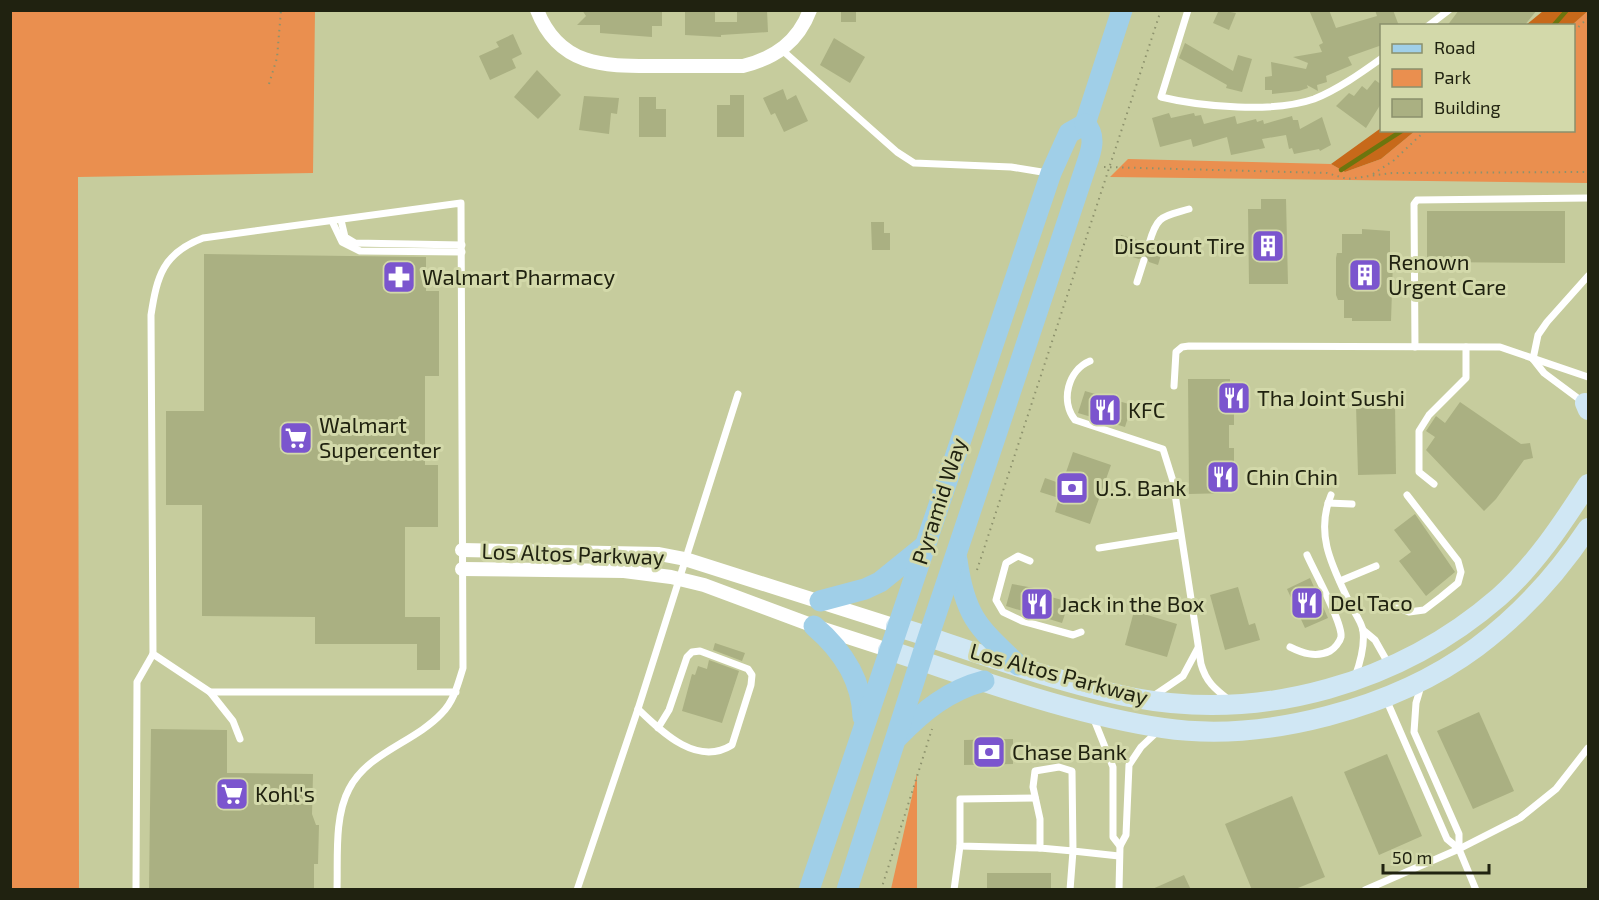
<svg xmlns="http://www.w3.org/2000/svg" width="1599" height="900" font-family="'Exo 2',sans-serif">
<rect width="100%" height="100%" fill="#c6cc9d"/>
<!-- green -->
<g fill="#ea8f4f">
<path d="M10 11H315L313 173 78 177 79 889H11Z"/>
<path d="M1588 11V183L1110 177 1128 159 1331 164 1345 172 1381 159 1415 131 1574 130 1572 25Z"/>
<path d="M917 774V889H891Z"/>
</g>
<!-- forest -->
<g fill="#c7691a">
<path d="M1543 11V10L1588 11 1572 25H1526Z"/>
<path d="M1381 128 1382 130 1415 131 1381 159 1345 172 1331 164Z"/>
</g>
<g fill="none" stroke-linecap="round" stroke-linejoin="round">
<!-- stream -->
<g stroke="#6d750e" stroke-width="4.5">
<path d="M1553 26 1567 10"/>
<path d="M1341 170 1403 130"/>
</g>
</g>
<!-- building -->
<g fill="#aab082">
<path d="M582 10H662V26H652V37L600 33V25H577L586 16Z"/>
<path d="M685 10H715V22H737V10H767L768 32 721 35V37L685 35Z"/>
<rect x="841" y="10" width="15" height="12"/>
<path d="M1219 10 1236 13 1229 30 1213 23Z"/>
<path d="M1309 10H1329L1336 28 1377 16 1375 10H1393L1399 26H1382V45L1348 57 1352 65 1326 76 1327 82 1317 85 1318 91 1307 85 1308 88 1299 91 1272 94V90H1265V77L1272 76 1271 62 1306 69 1308 63 1293 57 1322 52 1319 45 1323 43Z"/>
<path d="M1459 10H1537L1524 26H1447Z"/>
<path d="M513 34 522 54 512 59 516 68 490 80 479 56 499 47 496 42Z"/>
<path d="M834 38 865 57 850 83 820 65Z"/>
<path d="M1185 43 1233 71 1238 55 1252 59 1242 92 1226 88 1227 85 1179 58Z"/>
<path d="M537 70 561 95 538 119 514 97Z"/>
<path d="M1375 80 1382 85V102L1366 128 1336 106 1349 93 1354 96 1362 86 1367 90Z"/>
<path d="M783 89 787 100 796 95 808 121 784 132 775 113 771 115 763 98Z"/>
<path d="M730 95H744V137H717V105H730Z"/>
<path d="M584 96 619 98 617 114 611 113 609 134 579 130Z"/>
<path d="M639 97H656V109H666V137H639Z"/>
<path d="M1169 113 1171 118 1194 113 1195 116 1201 115 1204 124 1235 116 1237 124 1256 119 1257 122 1263 120 1264 124 1292 116 1293 120H1298L1300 129 1322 117 1331 145 1320 151 1319 149 1294 154 1292 148 1289 149 1286 135 1262 139 1265 148 1231 155 1227 137 1193 147 1191 139 1160 147 1152 118Z"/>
<path d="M1261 199H1286L1288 284H1249L1248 209H1261Z"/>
<path d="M1427 211H1565V263L1427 262Z"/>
<path d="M871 222H884V233H890V250H872Z"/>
<path d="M1362 229 1390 231V260H1393L1391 321H1352V318H1344V300H1338L1336 295V258L1337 253H1342V234H1362Z"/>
<path d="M1121 235 1144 242 1148 249 1154 245 1163 248 1158 265 1149 262 1145 255 1139 259 1116 252Z"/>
<path d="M204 254 426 257V291H439V376H425V465H438V527H405V617H440V670H417V644H315V617L202 616V505H166V411H204Z"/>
<path d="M1188 379H1230V409H1234V425H1229V448H1234V464H1230V493L1189 494Z"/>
<path d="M1085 391 1132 405 1125 427 1078 413Z"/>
<path d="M1460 402 1521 444 1530 443 1533 458 1524 460 1496 499 1484 511 1426 450 1435 437 1426 431 1436 416 1445 423Z"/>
<path d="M1395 404 1396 474 1358 475 1356 405Z"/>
<path d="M1073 452 1111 465 1090 524 1055 512 1059 498 1040 492 1045 478 1062 484Z"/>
<path d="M1415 514 1455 572 1426 596 1399 561 1411 552 1394 530Z"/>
<path d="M1310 578 1328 618 1305 628 1287 589Z"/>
<path d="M1012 584 1045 590 1044 595 1069 602 1062 623 1006 606Z"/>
<path d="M1238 587 1249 625 1255 623 1260 640 1225 650 1210 595Z"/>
<path d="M1134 611 1177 624 1167 657 1125 645Z"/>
<path d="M715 643 745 653 742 661 713 650Z"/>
<path d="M709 660 739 671 722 723 682 711 692 674 695 675 698 666 707 669Z"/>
<path d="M1479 712 1514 791 1473 809 1437 731Z"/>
<path d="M151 729 227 730V773L313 774 312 814 316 825H319L318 864H314V890H149Z"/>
<path d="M1013 739V764L964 765V740Z"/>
<path d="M1387 754 1422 836 1379 855 1344 772Z"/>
<path d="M1292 796 1325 877 1293 890H1252L1225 824Z"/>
<rect x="987" y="873" width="64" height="17"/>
<path d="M1184 875 1191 890H1150Z"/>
</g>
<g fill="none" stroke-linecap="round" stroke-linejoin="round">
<!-- path -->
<g stroke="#8d926d" stroke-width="2" stroke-dasharray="1.5 4.5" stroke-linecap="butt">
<path d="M1574 31 1588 18"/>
<path d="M269 84 277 58 281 10"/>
<path d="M1104 167 1327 173 1347 179 1392 173 1588 172"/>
<path d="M1373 174 1393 161 1426 130"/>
<path d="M977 570 1161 10"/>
<path d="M881 890 932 729"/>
</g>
<!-- service -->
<g stroke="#fff" stroke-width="7">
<path d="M1188 10 1161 97C1202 107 1274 113 1314 99 1337 90 1361 73 1382 58"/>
<path d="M1428 26 1449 10"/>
<path d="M782 50 897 152 914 163 1011 167 1048 173"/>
<path d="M341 220 345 237 355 243 462 245"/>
<path d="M332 221 342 242 360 251 462 252"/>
<path d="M1149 244C1157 215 1162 217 1189 209"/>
<path d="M1137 282 1144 260"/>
<path d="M1415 347 1414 204 1417 200 1588 198"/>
<path d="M1533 359 1538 335 1547 322 1588 276"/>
<path d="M1533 359 1544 373 1583 402"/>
<path d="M1090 361C1068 370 1060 401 1075 420L1163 449 1173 481 1201 664C1206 682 1215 689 1229 700"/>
<path d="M1174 386 1176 352 1182 347 1189 346 1500 347 1588 377"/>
<path d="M1434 484 1419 472V431L1429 415 1466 378V347"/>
<path d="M1331 495C1314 536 1334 569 1351 606 1355 613 1362 623 1363 631 1365 646 1360 663 1355 677"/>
<path d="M1328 503 1352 504"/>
<path d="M1099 548 1180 535"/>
<path d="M1030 561 1018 556 1006 563 996 600 1003 612 1022 621 1073 635 1081 632"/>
<path d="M1340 581 1376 566"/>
<path d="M1396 607 1409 612 1424 610 1441 597 1458 583 1461 572 1458 561 1407 495"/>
<path d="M1363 630 1375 640 1388 663"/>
<path d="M1290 647C1302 653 1316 658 1330 651 1334 649 1340 642 1341 637 1343 623 1314 571 1307 555"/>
<path d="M1421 686 1416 703 1414 732 1459 834V849L1476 890"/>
<path d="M210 692 233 721 240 739"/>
<path d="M1155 695 1183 676 1198 648"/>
<path d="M1386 699 1447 839 1459 849"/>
<path d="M638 709C662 732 697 767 732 745L751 685 752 675 748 669 700 651 692 652 687 657 669 710 658 728"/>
<path d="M1093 717 1113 767V837L1120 846"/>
<path d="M1035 798 960 799V846L1040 848"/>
<path d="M136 890 137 682 153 654"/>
<path d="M337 890C338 858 334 817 349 789 368 752 414 743 442 713 454 701 458 684 463 668L461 203 203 238C163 253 157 276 151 315L153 654 210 692H456"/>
<path d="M577 890 638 709 738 394"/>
<path d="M954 890 960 846"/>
<path d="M1070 890 1073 851 1040 848V819L1033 787 1035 771 1059 767 1072 771 1073 851 1119 856"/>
<path d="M1119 890 1120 846 1126 835 1129 765 1141 747 1158 731"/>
<path d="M1365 890 1459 849 1520 818 1556 789 1588 748"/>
</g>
<!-- minor -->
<g stroke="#fff" stroke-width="14">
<path d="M537 10C560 69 608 66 660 66 688 66 716 66 743 66 775 58 798 42 810 10"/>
<path d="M462 550 659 554 685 559 896 626"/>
<path d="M462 569 624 571 671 577 704 585 814 626 888 650"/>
</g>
<!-- secondary -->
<g stroke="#d0e7f4" stroke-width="20">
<path d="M1585 403 1588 410"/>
<path d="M896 626C972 651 1058 683 1135 698 1264 722 1400 683 1499 597 1535 565 1562 524 1588 484"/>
<path d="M888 650C978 679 1070 714 1163 728 1265 743 1395 708 1477 647 1521 614 1558 573 1588 528"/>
</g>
<!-- primary -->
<g stroke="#a0cfe8" stroke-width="21">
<path d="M1085 124 1122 10"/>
<path d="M957 560C965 617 978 627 1018 665"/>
<path d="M820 601 865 589 880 582 922 548"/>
<path d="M814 626C842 650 862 680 863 717"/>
<path d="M898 737C923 711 949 690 984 681"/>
<path d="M809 890 1051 173 1069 133 1085 124"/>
<path d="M847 890 924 650 1086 166C1091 152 1097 136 1085 124"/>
</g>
</g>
<!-- icons -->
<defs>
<g id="building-square" transform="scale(1.725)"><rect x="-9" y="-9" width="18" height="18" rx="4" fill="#7b55ce" stroke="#d3d9aa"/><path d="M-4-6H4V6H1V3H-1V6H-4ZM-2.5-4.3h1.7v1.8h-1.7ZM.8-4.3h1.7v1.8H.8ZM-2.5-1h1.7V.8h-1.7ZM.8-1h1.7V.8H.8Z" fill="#fff"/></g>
<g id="pharmacy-square" transform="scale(1.725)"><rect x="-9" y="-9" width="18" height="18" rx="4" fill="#7b55ce" stroke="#d3d9aa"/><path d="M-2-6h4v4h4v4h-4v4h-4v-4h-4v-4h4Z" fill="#fff"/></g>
<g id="restaurant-square" transform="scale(1.725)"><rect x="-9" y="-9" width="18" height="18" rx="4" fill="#7b55ce" stroke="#d3d9aa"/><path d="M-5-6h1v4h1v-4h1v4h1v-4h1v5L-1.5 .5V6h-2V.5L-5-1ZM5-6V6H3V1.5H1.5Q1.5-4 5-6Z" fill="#fff"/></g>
<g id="supermarket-square" transform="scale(1.725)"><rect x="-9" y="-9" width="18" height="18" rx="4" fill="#7b55ce" stroke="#d3d9aa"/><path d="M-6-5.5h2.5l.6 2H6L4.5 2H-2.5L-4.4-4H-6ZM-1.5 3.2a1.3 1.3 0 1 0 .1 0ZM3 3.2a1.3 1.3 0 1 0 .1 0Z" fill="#fff"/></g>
<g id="bank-square" transform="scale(1.725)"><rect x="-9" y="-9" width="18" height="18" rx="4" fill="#7b55ce" stroke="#d3d9aa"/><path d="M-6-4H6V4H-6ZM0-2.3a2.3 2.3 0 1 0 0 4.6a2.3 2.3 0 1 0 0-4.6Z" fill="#fff"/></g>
</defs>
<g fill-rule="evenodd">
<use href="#building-square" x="1268" y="246"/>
<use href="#building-square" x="1365" y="275"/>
<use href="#pharmacy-square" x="399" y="277"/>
<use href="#restaurant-square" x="1234" y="398"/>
<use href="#restaurant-square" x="1105" y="410"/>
<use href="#supermarket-square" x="296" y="438"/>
<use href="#restaurant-square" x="1223" y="477"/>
<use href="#bank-square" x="1072" y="488"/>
<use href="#restaurant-square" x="1307" y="603"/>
<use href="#restaurant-square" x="1037" y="604"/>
<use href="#bank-square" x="989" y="752"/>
<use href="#supermarket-square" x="232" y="794"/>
</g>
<g text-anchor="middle" stroke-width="6" stroke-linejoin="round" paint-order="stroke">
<!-- poi labels -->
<g font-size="22" fill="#202210" stroke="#d3d9aa" text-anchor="start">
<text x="1245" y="254" text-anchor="end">Discount Tire</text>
<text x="1388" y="270">Renown<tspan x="1388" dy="25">Urgent Care</tspan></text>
<text x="422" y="285">Walmart Pharmacy</text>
<text x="1257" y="406">Tha Joint Sushi</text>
<text x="1128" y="418">KFC</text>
<text x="319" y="433">Walmart<tspan x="319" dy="25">Supercenter</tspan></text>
<text x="1246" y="485">Chin Chin</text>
<text x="1095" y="496">U.S. Bank</text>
<text x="1330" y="611">Del Taco</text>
<text x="1060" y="612">Jack in the Box</text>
<text x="1012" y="760">Chase Bank</text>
<text x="255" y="802">Kohl's</text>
</g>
<!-- street labels -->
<g font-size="22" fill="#202210" stroke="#d3d9aa">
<text transform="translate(939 501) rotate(-72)" y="8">Pyramid Way</text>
<text transform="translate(573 554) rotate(2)" y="8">Los Altos Parkway</text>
<text transform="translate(1059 674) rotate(15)" y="8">Los Altos Parkway</text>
</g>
</g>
<!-- border -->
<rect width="1599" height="900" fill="none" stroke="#202210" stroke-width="24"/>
<!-- legend -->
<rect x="1380" y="24" width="195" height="108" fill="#d3d9aa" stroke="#8b906c" stroke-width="1.5"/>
<rect x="1392" y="44" width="30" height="9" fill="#a0cfe8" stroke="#8b906c" stroke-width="1.5"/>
<text x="1434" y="54" font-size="18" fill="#202210">Road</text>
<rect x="1392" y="69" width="30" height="18" fill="#ea8f4f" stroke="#8b906c" stroke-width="1.5"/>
<text x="1434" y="84" font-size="18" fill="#202210">Park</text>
<rect x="1392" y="99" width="30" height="18" fill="#aab082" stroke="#8b906c" stroke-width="1.5"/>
<text x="1434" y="114" font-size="18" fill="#202210">Building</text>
<!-- scale -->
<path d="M1383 864v9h106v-9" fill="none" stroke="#202210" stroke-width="3"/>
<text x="1392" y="864" font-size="18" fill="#202210" stroke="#d3d9aa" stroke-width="4.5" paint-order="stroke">50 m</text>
</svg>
